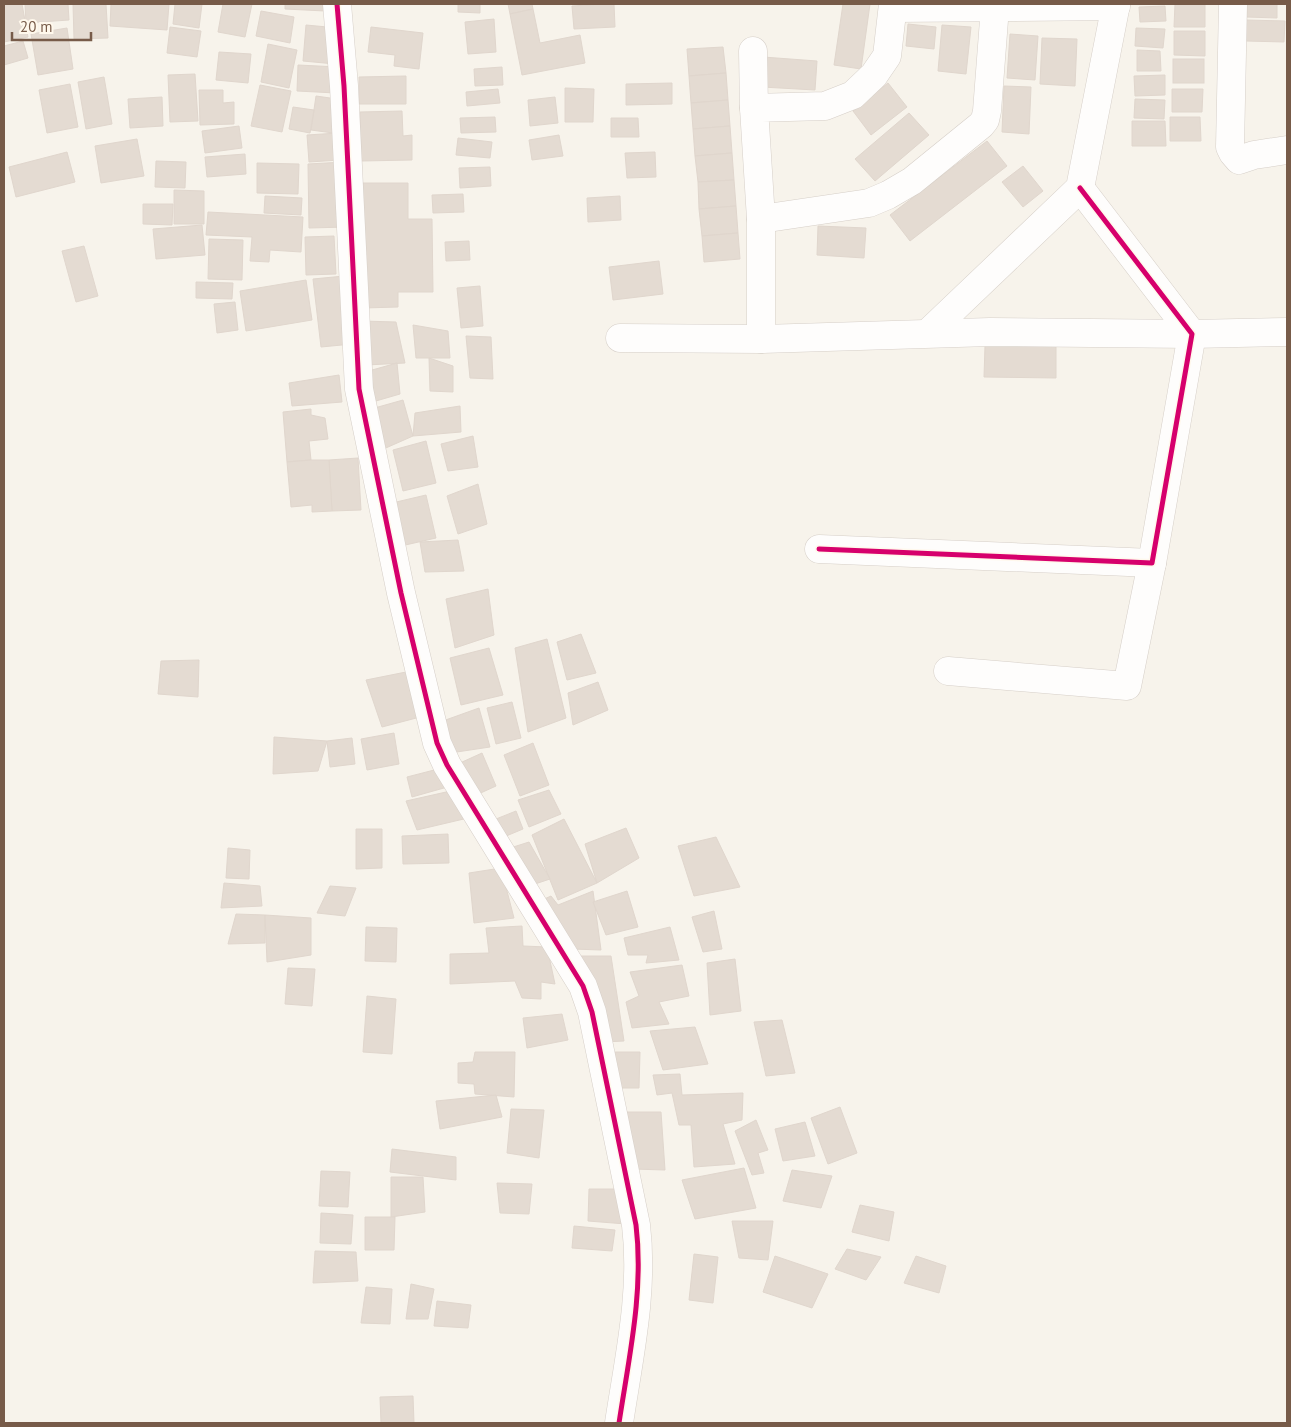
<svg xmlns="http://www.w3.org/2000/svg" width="1291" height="1427" font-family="'PT Sans',sans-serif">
<rect width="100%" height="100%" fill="#f7f3eb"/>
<!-- building -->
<g fill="#e4dbd2" stroke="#e0d6cd">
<path d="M4 4H22L28 37 4 42Z"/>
<path d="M25 4H68L69 20 26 23Z"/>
<path d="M73 4H106L108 38 74 39Z"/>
<path d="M111 4H169L167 30 110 26Z"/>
<path d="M175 4H202L199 28 173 24Z"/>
<path d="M223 4H252L245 37 218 32Z"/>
<path d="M285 4H326L325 11 285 9Z"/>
<path d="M458 4H480V13L458 12Z"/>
<path d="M508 4H532L533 9 510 14Z"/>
<path d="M602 4H614L615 27 574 29 572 6Z"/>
<path d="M843 4H870L861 69 834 65Z"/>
<path d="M1175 4H1205V27H1174Z"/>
<path d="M1246 4H1277V18L1246 17Z"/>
<path d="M1165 6 1166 21 1140 22 1139 7Z"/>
<path d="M533 9 540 43 580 35 585 63 522 75 510 14Z"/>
<path d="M261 11 294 17 290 43 256 36Z"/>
<path d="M494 19 496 52 468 54 465 22Z"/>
<path d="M1246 20 1285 21 1284 42 1246 41Z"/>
<path d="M908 24 936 27 934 49 906 46Z"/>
<path d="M306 25 338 28 335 64 303 61Z"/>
<path d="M942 25 971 27 966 74 938 71Z"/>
<path d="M170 27 201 31 197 57 167 53Z"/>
<path d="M371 27 423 33 419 69 394 66 395 55 368 52Z"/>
<path d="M67 28 73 69 38 75 31 34Z"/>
<path d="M1136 28 1165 29 1163 48 1135 46Z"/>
<path d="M1174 31H1205V56L1174 55Z"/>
<path d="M1010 34 1038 36 1035 80 1007 78Z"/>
<path d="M1042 38 1077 39 1075 86 1040 84Z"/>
<path d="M23 41 28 58 4 65V46Z"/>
<path d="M268 44 297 50 289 88 261 82Z"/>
<path d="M723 47 726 73 689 76 687 49Z"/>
<path d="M1137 50 1160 51 1161 71H1137Z"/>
<path d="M219 52 251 54 248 83 216 80Z"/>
<path d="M763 57 817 61 815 90 762 87Z"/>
<rect x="1173" y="59" width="31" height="24"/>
<path d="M298 65 338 67 336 93 297 91Z"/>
<path d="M502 67 503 85 475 86 474 69Z"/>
<path d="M726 73 728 100 691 103 689 76Z"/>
<path d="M195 74 198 121 170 122 168 75Z"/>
<path d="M1165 75V95L1135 96 1134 76Z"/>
<path d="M406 76V104H359V77Z"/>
<path d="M104 77 112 124 86 129 78 82Z"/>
<path d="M672 83V104L626 105V84Z"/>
<path d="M888 83 907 107 871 135 853 111Z"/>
<path d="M70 84 78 127 47 133 39 90Z"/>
<path d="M260 85 291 91 282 132 251 126Z"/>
<path d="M1004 86 1031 87 1029 134 1002 132Z"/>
<path d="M565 88 594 89 593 122H565Z"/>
<path d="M498 89 500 103 467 106 466 92Z"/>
<path d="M1172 89H1203L1202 112H1172Z"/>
<path d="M199 90H223V103L234 102V124L200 125Z"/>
<path d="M316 96 337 99 333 133 311 130Z"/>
<path d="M162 97 163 126 130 128 128 99Z"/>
<path d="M555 97 558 123 530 126 528 100Z"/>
<path d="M1135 99 1165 100 1164 119 1134 118Z"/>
<path d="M728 100 730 126 693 129 691 103Z"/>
<path d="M293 107 314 110 310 133 289 129Z"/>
<path d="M402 111 403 136 412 135V160L361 161 360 112Z"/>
<path d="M909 113 929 135 875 181 855 159Z"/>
<path d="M495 117 496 132 461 133 460 118Z"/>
<path d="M1170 117H1200L1201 141H1170Z"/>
<path d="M611 118H638L639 137H611Z"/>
<path d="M1132 121H1165L1166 146H1132Z"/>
<path d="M239 126 242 148 205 153 202 131Z"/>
<path d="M730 126 732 153 695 156 693 129Z"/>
<path d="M338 133 340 160 309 162 307 135Z"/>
<path d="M559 135 563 156 532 160 529 140Z"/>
<path d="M458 138 492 142 490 158 456 155Z"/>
<path d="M137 139 144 176 101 183 95 146Z"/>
<path d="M987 141 1007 166 910 241 890 215Z"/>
<path d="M67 152 75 182 16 197 9 167Z"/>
<path d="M655 152 656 177 627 178 625 153Z"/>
<path d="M732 153 734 180 698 182 695 156Z"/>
<path d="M245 154 246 174 207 177 205 157Z"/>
<path d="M156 161 186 162 185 188 155 187Z"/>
<path d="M344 162 346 227 309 228 308 164Z"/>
<path d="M257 163 299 164 298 194 257 193Z"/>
<path d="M1023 166 1043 191 1023 207 1002 182Z"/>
<path d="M490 167 491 186 460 188 459 168Z"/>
<path d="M734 180 736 206 699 209 698 182Z"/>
<path d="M360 183H408V219H432L433 292H398V307L363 308Z"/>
<path d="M174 190 204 191V224H174Z"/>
<path d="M463 194 464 212 433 213 432 195Z"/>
<path d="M265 196 302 198 301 215 264 213Z"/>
<path d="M620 196 621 220 588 222 587 198Z"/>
<path d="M143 204H173L172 225 143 224Z"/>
<path d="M736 206 738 233 702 236 699 209Z"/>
<path d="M208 212 303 217 301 252 270 250 269 262 250 261 252 237 206 235Z"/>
<path d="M202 225 205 255 156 259 153 229Z"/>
<path d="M818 226 866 228 864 258 817 255Z"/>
<path d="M738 233 740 259 704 262 702 236Z"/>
<path d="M334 236 336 274 306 275 305 237Z"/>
<path d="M209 239 243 240 242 280 208 279Z"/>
<path d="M469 241 470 260 446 261 445 242Z"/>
<path d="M84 246 98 296 76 302 62 251Z"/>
<path d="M659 261 663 294 613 300 609 267Z"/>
<path d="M344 276 352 344 321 347 313 279Z"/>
<path d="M306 280 312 320 246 331 240 291Z"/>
<path d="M196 282 233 283 232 299 196 298Z"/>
<path d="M480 286 483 326 461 328 457 288Z"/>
<path d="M235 302 238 330 217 333 214 304Z"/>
<path d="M362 321 396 322 405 363 366 365Z"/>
<path d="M413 325 448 331 450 358H416Z"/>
<path d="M466 336 491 337 493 379 470 378Z"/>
<path d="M985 346H1056V378L984 377Z"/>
<path d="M429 358 453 366V392L430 391Z"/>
<path d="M397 363 400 394 369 403 365 372Z"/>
<path d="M339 375 342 402 292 406 289 383Z"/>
<path d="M403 400 413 436 379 451 371 409Z"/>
<path d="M460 406 461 432 413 436 415 413Z"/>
<path d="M311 409V415L325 418 328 439 309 441 311 460 287 462 283 412Z"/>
<path d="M473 436 478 467 448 471 441 444Z"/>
<path d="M426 441 436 483 403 491 393 450Z"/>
<path d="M358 458 361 510 332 511 329 460Z"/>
<path d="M311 460H329L332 511 312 512V505L291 507 287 462Z"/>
<path d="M478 484 487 524 458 534 447 496Z"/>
<path d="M426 495 436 538 401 546 392 503Z"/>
<path d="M458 540 464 571 425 572 420 542Z"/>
<path d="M488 589 494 635 455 648 446 599Z"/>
<path d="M581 634 596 673 567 680 557 642Z"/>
<path d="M547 639 566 718 528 732 515 648Z"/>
<path d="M489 648 503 695 461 705 450 658Z"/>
<path d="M199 660 198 697 158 694 161 661Z"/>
<path d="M411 671 424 716 382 727 366 680Z"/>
<path d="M598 682 608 710 573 725 568 693Z"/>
<path d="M512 702 521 738 496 744 487 708Z"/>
<path d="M479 708 490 747 450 753 440 722Z"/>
<path d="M394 733 399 764 367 770 361 739Z"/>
<path d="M274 737 327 741 318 771 273 774Z"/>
<path d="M352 738 355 764 330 767 327 741Z"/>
<path d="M533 743 549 785 520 796 504 755Z"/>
<path d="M482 753 496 786 474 796 460 763Z"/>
<path d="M438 769 451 786 412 797 407 777Z"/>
<path d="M455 790 468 818 417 830 406 801Z"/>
<path d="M549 790 561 814 529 827 518 800Z"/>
<path d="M516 811 523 829 499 839 491 821Z"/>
<path d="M564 819 597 883 558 900 532 835Z"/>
<path d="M626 828 639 858 597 883 585 844Z"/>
<path d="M356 829H382V868L356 869Z"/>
<path d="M448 834 449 863 403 864 402 836Z"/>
<path d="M716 837 740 887 694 896 678 846Z"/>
<path d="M529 842 550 879 529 886 507 849Z"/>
<path d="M228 848 250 850 249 879 226 878Z"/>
<path d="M501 868 514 918 474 923 469 873Z"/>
<path d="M224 883 260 886 262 906 221 908Z"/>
<path d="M330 886 356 888 345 916 317 913Z"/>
<path d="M593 891 601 950 572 949 540 901 551 896 558 905Z"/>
<path d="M627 891 638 927 606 935 593 902Z"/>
<path d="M714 911 722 949 703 952 692 917Z"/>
<path d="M236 914 265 915V943L228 944Z"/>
<path d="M265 915 311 918V955L267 962Z"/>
<path d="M522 926 523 946 547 947 555 984 541 982V999L522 998 515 981 450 984V954L489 953 486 928Z"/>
<path d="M366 927 397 928 396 962 365 961Z"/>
<path d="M670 927 679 960 646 963 648 955H628L624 938Z"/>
<path d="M573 956H611L624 1041 604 1042Z"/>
<path d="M735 959 741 1011 710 1015 707 963Z"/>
<path d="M682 965 689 996 659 1002 669 1024 632 1028 626 1002 639 996 630 972Z"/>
<path d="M288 968 315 969 312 1006 285 1004Z"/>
<path d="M367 996 396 999 392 1054 363 1052Z"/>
<path d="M562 1014 568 1040 527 1048 523 1018Z"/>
<path d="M782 1020 795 1073 766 1076 754 1022Z"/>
<path d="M695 1027 708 1064 663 1070 650 1031Z"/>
<path d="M475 1052H515L514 1097 475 1094 474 1084 458 1083V1063L473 1062Z"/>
<path d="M608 1052H640L639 1088H614Z"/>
<path d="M680 1074 682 1095 743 1093 742 1120 723 1124 735 1164 694 1167 691 1125H679L672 1093 657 1095 653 1075Z"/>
<path d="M496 1095 502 1117 440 1129 436 1101Z"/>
<path d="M840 1107 857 1153 828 1164 811 1118Z"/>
<path d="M511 1109 544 1110 539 1158 507 1153Z"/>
<path d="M624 1112H661L665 1170 633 1169Z"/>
<path d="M756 1120 768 1150 758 1153 764 1173 752 1175 735 1131Z"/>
<path d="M805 1122 815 1156 783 1161 775 1129Z"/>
<path d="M392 1149 456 1157V1180L390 1172Z"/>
<path d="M744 1168 756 1208 695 1219 682 1180Z"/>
<path d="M792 1170 832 1176 821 1208 783 1201Z"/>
<path d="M321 1171 350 1172 348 1207 319 1206Z"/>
<path d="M391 1177H423L425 1212 391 1217Z"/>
<path d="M497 1183 532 1184 529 1214 500 1213Z"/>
<path d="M589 1189H620L626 1224 588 1221Z"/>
<path d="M860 1205 894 1212 889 1241 852 1232Z"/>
<path d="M321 1213 353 1215 351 1244 320 1243Z"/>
<path d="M365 1217H395L394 1250H365Z"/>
<path d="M732 1221H773L768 1260 739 1258Z"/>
<path d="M574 1226 615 1230 612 1251 572 1248Z"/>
<path d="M847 1249 881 1257 866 1280 835 1269Z"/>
<path d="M315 1251 356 1252 358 1281 313 1283Z"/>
<path d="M694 1254 718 1257 713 1303 689 1300Z"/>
<path d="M775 1256 828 1274 812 1308 763 1292Z"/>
<path d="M916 1256 946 1266 939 1293 904 1283Z"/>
<path d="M411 1284 434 1289 428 1319H406Z"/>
<path d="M366 1287 392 1289 390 1324 361 1323Z"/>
<path d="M437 1301 471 1305 468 1328 434 1326Z"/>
<path d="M413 1396 414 1423H381L380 1397Z"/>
</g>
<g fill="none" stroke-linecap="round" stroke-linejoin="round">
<!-- street casing -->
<g stroke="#d6cfc8" stroke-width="29">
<g id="street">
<path d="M337 4 344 86 359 389 401 593 437 743 447 765 583 986 592 1012 636 1225C644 1291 629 1357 619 1423"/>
<path d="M1233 4 1230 147 1233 153 1239 160 1254 155 1287 150"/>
<path d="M893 8 1116 6"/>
<path d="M753 51 754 108"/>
<path d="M761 219 754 108 825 106 853 95 874 75 887 56 893 4"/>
<path d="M928 333 1080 188 1116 4"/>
<path d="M620 338 761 339 990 332 1192 334 1287 332"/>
<path d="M761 339V219L869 203 888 195 912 181 981 125 985 120 987 111 995 7"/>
<path d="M819 549 1152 563 1192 334 1080 188"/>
<path d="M948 671 1127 686 1152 563"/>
</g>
</g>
<!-- street -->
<use href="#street" stroke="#fefdfc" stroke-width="28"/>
<!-- cycleway casing -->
<g stroke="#fff8ec" stroke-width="8">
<g id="cycleway">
<path d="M337 4 344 86 359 389 401 593 437 743 447 765 583 986 592 1012 636 1225C644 1291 629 1357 619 1423"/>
<path d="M819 549 1152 563 1192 334 1080 188"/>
</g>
</g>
<!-- cycleway -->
<use href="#cycleway" stroke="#d6006c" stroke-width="5"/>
</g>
<!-- border -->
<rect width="1291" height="1427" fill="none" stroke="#775b49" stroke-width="10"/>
<!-- scale -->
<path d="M12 32v8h79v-8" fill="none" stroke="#775b49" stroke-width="2.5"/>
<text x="20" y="32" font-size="15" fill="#775b49" stroke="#fff8ec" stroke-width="4" paint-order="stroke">20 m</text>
</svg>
